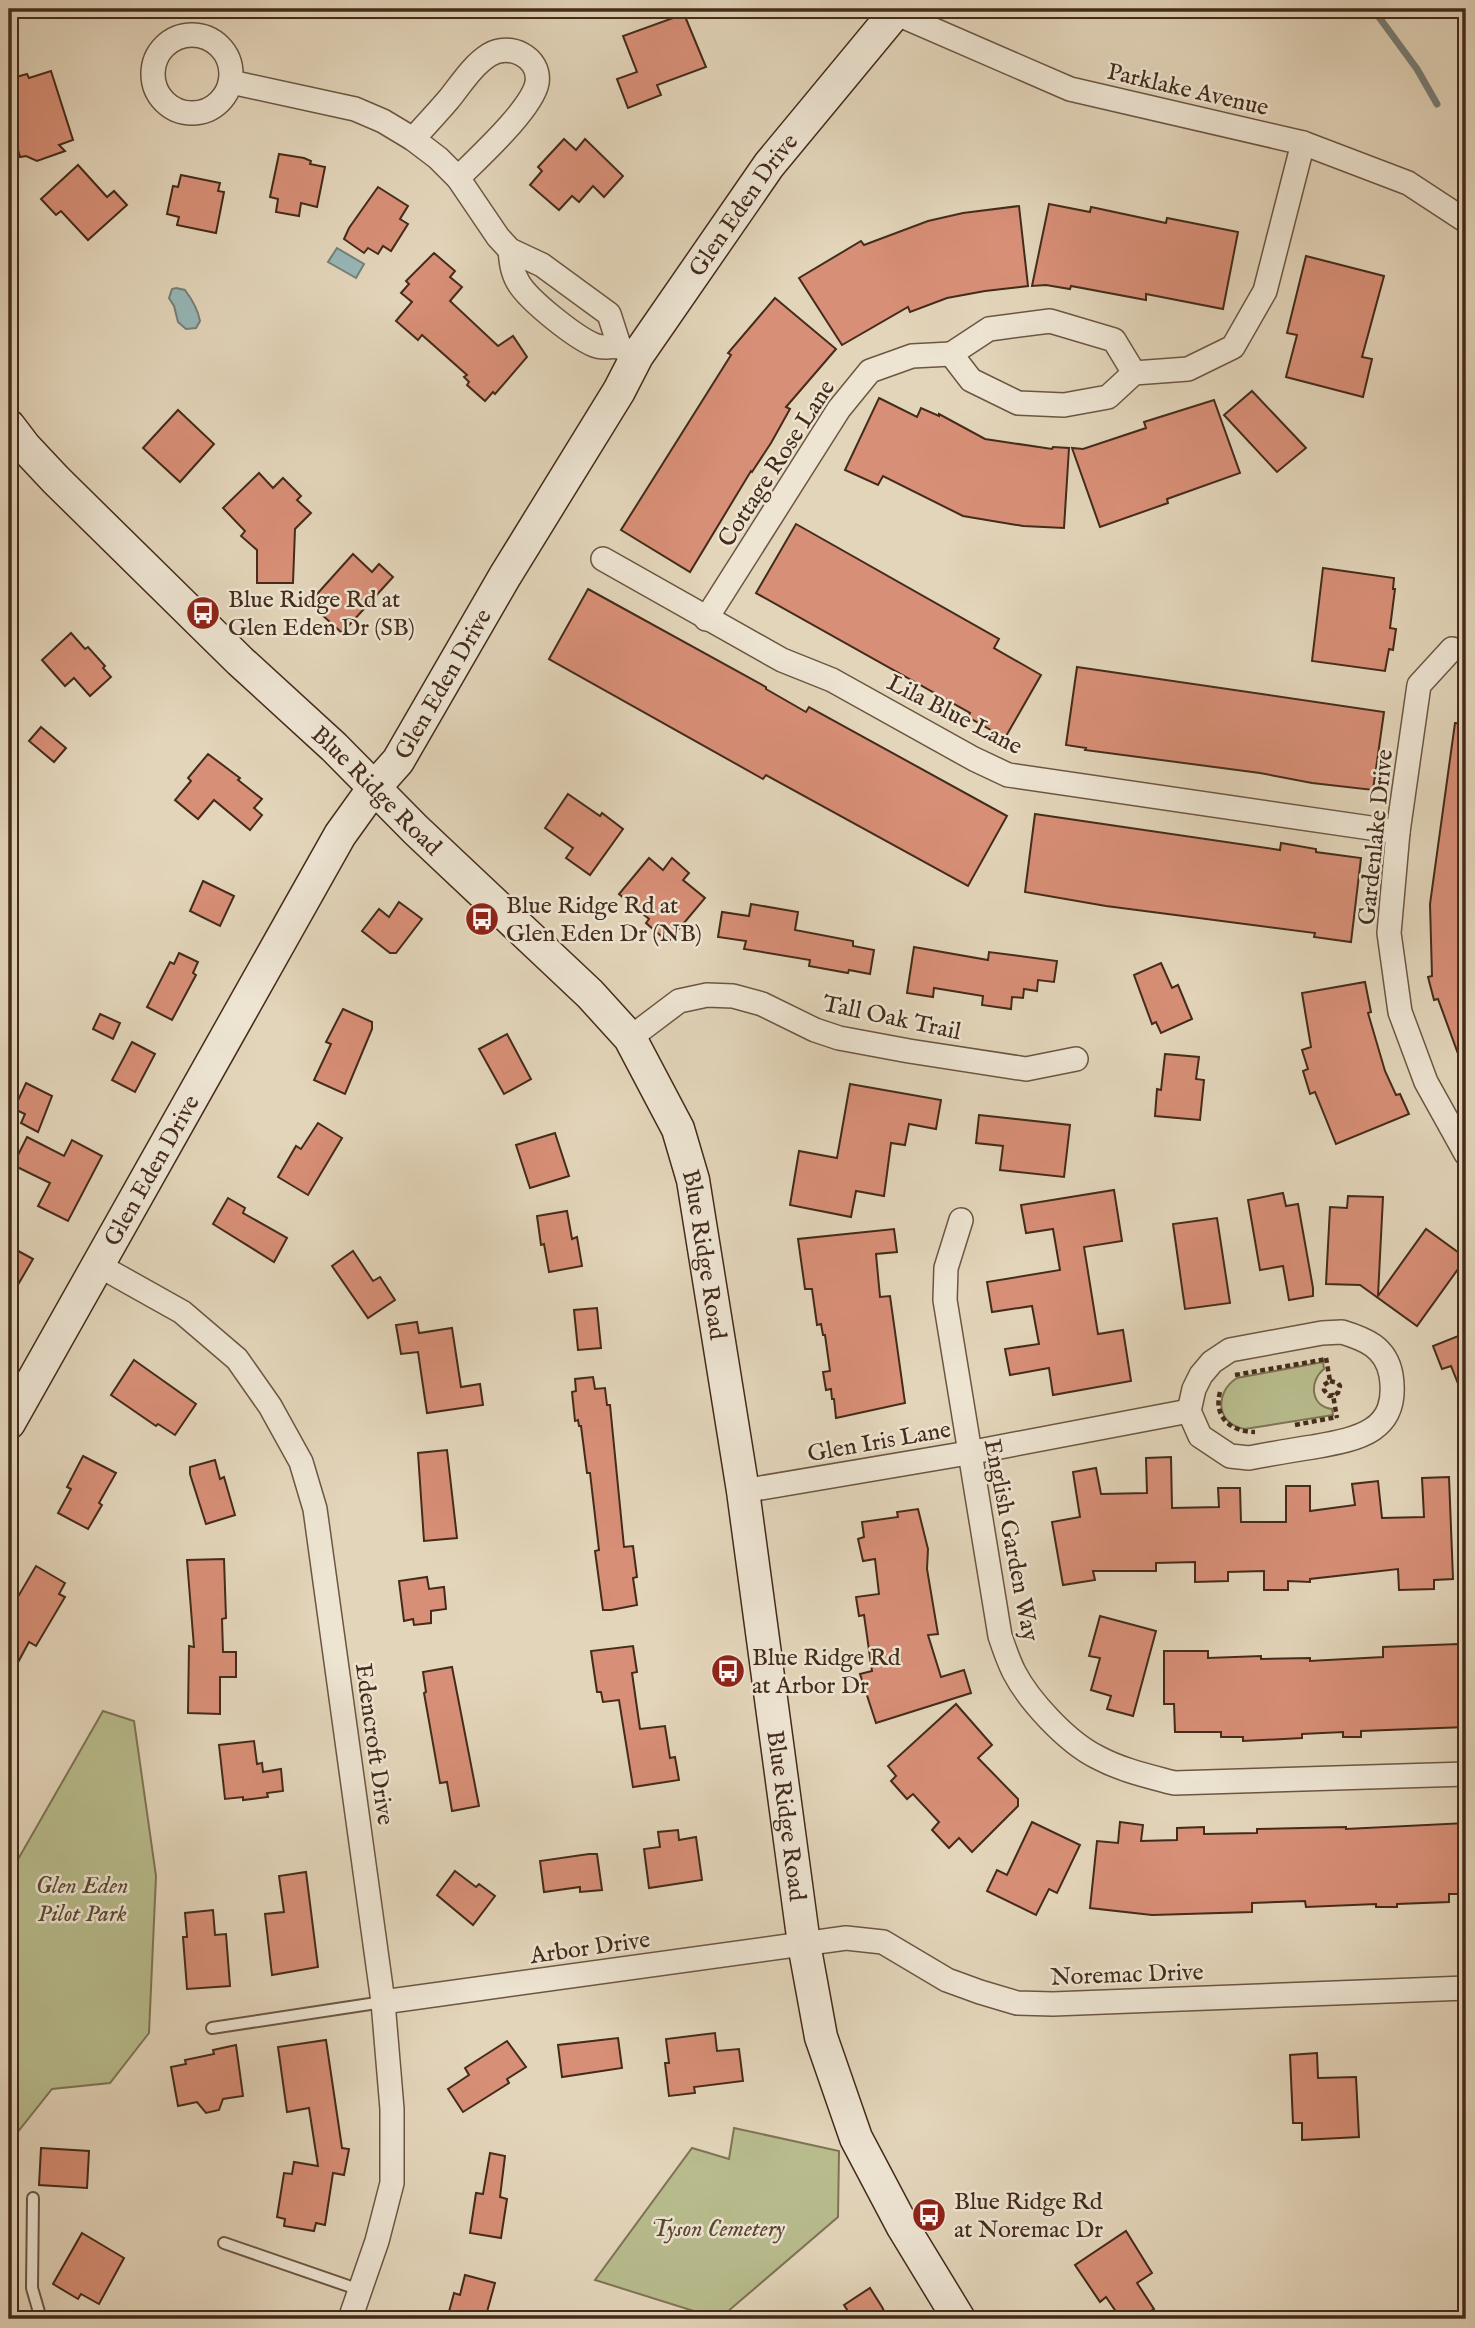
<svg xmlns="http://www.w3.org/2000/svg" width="1475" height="2328" font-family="'IM FELL English',serif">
<rect width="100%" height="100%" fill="#e3d5ba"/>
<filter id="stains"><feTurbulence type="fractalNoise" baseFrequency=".00286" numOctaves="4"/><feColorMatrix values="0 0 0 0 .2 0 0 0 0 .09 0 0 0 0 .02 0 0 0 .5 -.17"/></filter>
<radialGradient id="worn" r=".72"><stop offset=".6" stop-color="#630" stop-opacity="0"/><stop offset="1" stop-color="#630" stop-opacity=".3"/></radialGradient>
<!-- green -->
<g fill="#b8bc8d" stroke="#7e7454" stroke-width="2">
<path d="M1323 1362 1324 1369C1309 1381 1310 1406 1332 1409L1333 1415 1245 1429C1216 1425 1214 1392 1237 1378Z"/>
<path d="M103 1711 134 1721 156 1876 149 2033 110 2083 52 2089 9 2143V1875Z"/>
<path d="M734 2128 839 2151 838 2217 719 2319 595 2280 692 2148 729 2159Z"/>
</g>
<!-- water -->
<g fill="#97b7b7" stroke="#767f78" stroke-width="2">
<path d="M337 248 364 264 356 278 328 262Z"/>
<path d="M176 288 185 290C191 298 198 310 200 321L196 328 186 329 178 322 174 306 169 298 172 289Z"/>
</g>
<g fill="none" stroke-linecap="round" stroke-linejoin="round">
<!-- stream -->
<path stroke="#767f78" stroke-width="7" d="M1373 9 1417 69 1437 104"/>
</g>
<!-- building -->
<g fill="#d88f77" stroke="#442b1a" stroke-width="2">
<path d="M684 14 706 67 657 85 661 95 628 108 617 79 637 72 623 36Z"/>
<path d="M51 71 73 140 59 145 65 151 37 161 26 156 20 157 9 118V79L27 74 29 78Z"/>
<path d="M564 139 576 150 585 139 623 176 604 197 593 186 579 202 572 196 559 210 530 185 542 171 538 167Z"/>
<path d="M279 154 304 158 311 161 310 164 325 167 317 207 301 203 299 216 276 212 278 199 270 197Z"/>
<path d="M78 165 107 197 114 191 127 205 88 240 61 211 56 215 41 199Z"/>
<path d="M181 175 220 183 218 191 224 192 216 233 177 225 179 217 167 214 173 186 178 187Z"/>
<path d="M378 187 408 206 400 219 408 224 391 251 383 246 378 254 368 248 364 253 344 239 349 228Z"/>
<path d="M1049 204 1090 212 1091 207 1166 223 1167 218 1238 232 1223 309 1146 294V300L1071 286 1070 289 1046 285 1032 286Z"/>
<path d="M1019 206 1028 286 985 291 947 298 910 312 908 307 842 345 799 278 861 241 864 245 928 221 963 213Z"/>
<path d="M434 253 455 271 450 277 462 287 450 301 498 346 513 336 527 357 495 394 493 392 485 401 467 385 469 382 464 377 467 375 422 335 418 340 396 321 412 302 401 293 409 284 406 281Z"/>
<path d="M1306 256 1384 276 1362 357 1372 359 1363 397 1286 377 1297 335 1287 333Z"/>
<path d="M775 298 836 349 786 407 790 409 771 443 752 472 751 471 690 572 621 530 731 355 728 353Z"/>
<path d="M1252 391 1306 448 1277 472 1224 415Z"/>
<path d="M879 398 917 417 921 408 939 416V414L985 439 1052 449 1053 447 1069 448 1064 528 1023 526 963 516 883 476 878 485 845 470Z"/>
<path d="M1214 400 1240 473 1167 499 1168 503 1100 527 1072 448 1083 449 1146 428 1144 422Z"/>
<path d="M178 410 214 444 180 482 143 448Z"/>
<path d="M259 473 273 488 283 478 301 496 297 500 311 513 295 529 293 583H257V550L241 536 245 531 223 508Z"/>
<path d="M796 524 999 639 994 648 1041 675 1005 738 968 717 970 713 756 593Z"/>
<path d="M353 554 372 572 379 564 393 577 342 633 309 603Z"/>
<path d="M1323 568 1394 578 1393 589H1395L1390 628 1396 629 1393 650 1389 649 1385 671 1312 661Z"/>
<path d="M588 589 766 687V689L806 712 809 707 1007 816 968 886 766 775 763 779 549 659Z"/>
<path d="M71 633 85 649 88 647 105 666 103 668 111 677 90 696 74 678 65 686 42 660Z"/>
<path d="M1077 667 1384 712 1373 790 1312 783 1260 773 1085 750 1086 748 1066 745Z"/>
<path d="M1455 723 1466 724V1070H1464L1438 999 1434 1000 1428 977 1432 976 1430 904Z"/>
<path d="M41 727 66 748 54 762 29 741Z"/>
<path d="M208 754 240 778 238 780 262 799 254 808 262 815 250 830 214 800 198 819 175 800 191 781 188 778Z"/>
<path d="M568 794 600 816 602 813 623 829 590 875 566 858 573 848 545 828Z"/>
<path d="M1035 814 1280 850 1281 843 1316 849V852L1361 858 1351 942 1314 937 1315 933 1106 906 1025 892Z"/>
<path d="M649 858 663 870 672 858 689 873 683 880 705 898 668 942 646 923 649 919 619 894Z"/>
<path d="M203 881 234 896 220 926 190 911Z"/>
<path d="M399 902 422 919 396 953H390L362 931 379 909 389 917Z"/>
<path d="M751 904 798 912 795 930 853 941V946L874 950 870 974 849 970 848 973 809 966 810 960 744 949 746 941 718 937 722 912 749 916Z"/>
<path d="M914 947 988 960 989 952 1057 961 1054 982 1038 980 1037 991 1024 989 1023 998 1012 997 1011 1009 982 1005 983 996 934 988 933 997 907 993Z"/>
<path d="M179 953 198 962 193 973 196 975 172 1020 147 1007 170 962 174 964Z"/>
<path d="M1161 963 1172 988 1178 985 1192 1019 1161 1033 1156 1022 1152 1024 1134 975Z"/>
<path d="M1365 982 1371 1012 1368 1013 1385 1071 1396 1095 1400 1094 1409 1114 1336 1144 1315 1092 1310 1094 1303 1071 1308 1069 1302 1050 1311 1047 1302 993Z"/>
<path d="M343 1009 372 1022V1029L345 1094 314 1080 331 1044 326 1042Z"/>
<path d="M100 1014 120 1023 113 1039 93 1029Z"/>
<path d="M507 1034 531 1079 504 1094 479 1049Z"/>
<path d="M132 1042 155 1054 135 1092 112 1080Z"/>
<path d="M1165 1054 1199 1057 1196 1079 1204 1080 1200 1120 1155 1116 1157 1089 1161 1090Z"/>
<path d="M26 1083 52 1096 38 1132 21 1123 25 1114 14 1109Z"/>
<path d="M850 1084 941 1100 936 1129 909 1124 905 1145 891 1143 884 1196 856 1191 851 1217 790 1205 799 1151 837 1158Z"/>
<path d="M979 1115 1070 1125 1064 1177 1000 1170 1003 1146 976 1143Z"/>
<path d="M318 1123 342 1138 308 1195 278 1177 296 1146 301 1149Z"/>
<path d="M555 1133 569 1176 530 1188 516 1145Z"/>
<path d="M27 1137 64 1156 72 1140 102 1156 68 1221 38 1206 50 1183 13 1165Z"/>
<path d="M1114 1190 1122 1241 1084 1247 1098 1334 1123 1330 1131 1381 1053 1395 1049 1368 1010 1375 1005 1349 1039 1344 1032 1306 992 1312 987 1282 1060 1270 1053 1229 1026 1233 1021 1205Z"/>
<path d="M1283 1193 1286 1206 1298 1204 1313 1288V1296L1289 1300 1283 1266 1260 1270 1248 1200Z"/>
<path d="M1348 1196 1383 1197 1378 1296 1426 1229 1466 1258 1417 1326 1360 1285 1326 1284 1330 1207 1347 1208Z"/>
<path d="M228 1198 245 1208 243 1213 287 1238 274 1262 213 1224Z"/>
<path d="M567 1211 572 1239 577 1237 582 1266 549 1272 544 1244 541 1245 537 1216Z"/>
<path d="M1217 1218 1230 1303 1185 1309 1173 1224Z"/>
<path d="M894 1229 897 1252 876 1254 880 1297 890 1296 905 1403 836 1418 834 1399H832L831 1389 826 1390 823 1372 830 1371 825 1335H823L821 1324 817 1325 812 1289H805L798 1239Z"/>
<path d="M9 1246 33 1259 9 1300Z"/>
<path d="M353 1251 373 1281 380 1277 395 1300 368 1318 332 1266Z"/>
<path d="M597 1308 601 1348 578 1350 574 1310Z"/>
<path d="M417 1322 419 1333 452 1328 461 1387 480 1384 483 1405 427 1413 418 1352 401 1354 396 1325Z"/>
<path d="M1466 1333V1400L1465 1401 1451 1366 1442 1369 1433 1346Z"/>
<path d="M134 1360 196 1404 175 1435 158 1424 156 1426 111 1395Z"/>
<path d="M593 1377 595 1389 605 1388 607 1405H610L624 1547 633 1546 637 1577 633 1578 637 1605 611 1610H603L595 1551 599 1550 590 1473H587L581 1426H579L578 1420 575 1421 572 1392 576 1391 575 1379Z"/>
<path d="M447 1450 457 1538 424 1541 418 1453Z"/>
<path d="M83 1456 116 1473 99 1503 102 1505 88 1529 58 1513 71 1489 67 1487Z"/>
<path d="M1171 1457 1172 1508 1219 1507 1218 1488H1240L1241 1522H1286V1486H1310V1511L1355 1505 1352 1484 1378 1481 1382 1518 1424 1517 1422 1478 1449 1477 1453 1579 1434 1580V1589L1399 1590 1398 1569 1310 1579V1582L1288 1581V1590H1264V1571L1228 1572V1581L1195 1582V1562L1156 1563V1571H1093L1095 1580 1063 1585 1052 1522 1080 1517 1073 1472 1096 1468 1101 1494 1147 1493 1146 1458Z"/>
<path d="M215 1460 220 1479 224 1477 235 1515 206 1524 190 1474V1467Z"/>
<path d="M918 1509 928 1549 927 1569 938 1634 928 1635 941 1677 964 1670 971 1693 876 1723 860 1674 872 1671 864 1615 859 1616 856 1597 879 1594 875 1559 863 1561 858 1539 864 1537 862 1522 898 1517 897 1512Z"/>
<path d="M224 1559 226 1618 222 1619 223 1652H236V1677H220V1714L188 1713 189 1646 194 1647 187 1560Z"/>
<path d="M36 1566 65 1583 59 1594 65 1597 36 1646 29 1642 9 1679V1612Z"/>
<path d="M427 1577 429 1589 444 1587 446 1609 431 1611V1623L414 1625 413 1619 404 1621 399 1581Z"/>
<path d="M1100 1616 1156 1631 1133 1716 1107 1709 1111 1696 1091 1690 1100 1658 1089 1656Z"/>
<path d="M1458 1644V1657H1466V1727L1361 1731V1737H1343V1732L1302 1734V1738L1243 1741V1737H1221V1732H1175L1174 1704H1164V1651H1208V1658L1261 1656V1659L1310 1658V1661L1383 1657V1647Z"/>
<path d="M633 1646 637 1672 632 1673 640 1729 665 1726 670 1758 675 1757 679 1780 633 1787 619 1700 603 1702 601 1692H597L591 1651Z"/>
<path d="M452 1667 479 1806 452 1811 447 1782 440 1783 424 1693 426 1692 423 1672Z"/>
<path d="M956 1704 992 1745 978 1758 1018 1799V1806L972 1852 959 1838 949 1848 932 1830 939 1822 913 1794 907 1799 891 1781 896 1776 888 1766Z"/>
<path d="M254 1741 257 1764 262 1763 263 1772 281 1769 283 1791 267 1793 268 1797 243 1800V1797L225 1799 219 1745Z"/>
<path d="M1032 1822 1080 1845 1057 1893 1049 1889 1036 1915 987 1891 997 1870 1007 1875Z"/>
<path d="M1120 1822 1143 1825 1141 1841 1177 1840V1828L1204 1827V1834L1257 1833V1829L1346 1827V1829L1466 1823V1894H1449V1902L1397 1904V1907H1376V1904L1306 1907 1305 1901 1252 1903V1912L1152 1915 1090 1908 1097 1841 1118 1843Z"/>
<path d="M678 1830 679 1840 696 1837 702 1880 649 1888 644 1849 660 1847 658 1832Z"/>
<path d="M589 1854H597L602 1890 580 1892V1887L544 1892 540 1861Z"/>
<path d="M455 1871 476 1887 479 1884 495 1896 473 1925 437 1895Z"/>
<path d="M306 1872 318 1967 272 1975 265 1914 284 1912 279 1876Z"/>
<path d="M213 1910 215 1935 226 1934 230 1986 187 1989 183 1937H187L185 1913Z"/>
<path d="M715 2033 717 2051 739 2049 743 2081 694 2087 695 2093 669 2096 665 2063H669L666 2039Z"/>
<path d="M618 2038 622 2068 562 2077 558 2045Z"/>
<path d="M326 2040 342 2148 349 2149 344 2175 333 2173 325 2225 316 2223 314 2231 284 2226 285 2219 277 2217 284 2173 292 2174 294 2162 318 2166 309 2108 287 2112 278 2047Z"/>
<path d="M507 2041 526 2067 507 2079 509 2083 463 2112 448 2089 469 2075 465 2068Z"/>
<path d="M236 2045 243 2096 223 2099 219 2110 206 2113 197 2102 178 2106 171 2067 186 2064 185 2060 214 2054 213 2050Z"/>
<path d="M1317 2053 1318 2078 1356 2077 1359 2137 1302 2140V2123H1293L1290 2055Z"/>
<path d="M41 2148 89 2151 87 2188 39 2185Z"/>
<path d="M490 2153 505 2156 500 2197 507 2199 501 2238 470 2233 476 2193 483 2194Z"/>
<path d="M1126 2231 1152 2273 1137 2283 1154 2309 1139 2319H1121L1106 2297 1100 2302 1075 2265Z"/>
<path d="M82 2233 124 2258 99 2304 81 2294 78 2299 53 2284Z"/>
<path d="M465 2275 495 2283 485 2319H447L454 2293 460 2295Z"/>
<path d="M870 2288 882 2307 888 2319H853L844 2305Z"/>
</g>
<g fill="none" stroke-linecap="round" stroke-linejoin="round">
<!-- service casing -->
<g stroke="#6c5642" stroke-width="14">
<g id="service">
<path d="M212 2028 383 2002"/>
<path d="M33 2198 32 2288 41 2319"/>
<path d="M224 2243 360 2290"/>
</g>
</g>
<!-- minor casing -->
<g stroke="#6c5642" stroke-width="26">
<g id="minor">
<path d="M895 13 1070 89 1303 143 1408 183 1466 221"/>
<circle cx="192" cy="74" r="39"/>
<path d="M231 82 355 109 383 121 413 139 438 158 458 178 498 237 510 250 542 265 609 314 619 345"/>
<path d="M413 139C425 126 437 113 449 99 461 84 473 65 489 55 509 42 541 57 537 83 532 109 478 158 458 178"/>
<path d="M510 250C511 261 512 272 518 282 528 300 575 337 594 345 608 351 613 341 630 352"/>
<path d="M1134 373 1114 340 1050 321 989 329 951 354 971 380 1018 403 1064 405 1108 397 1134 373 1188 369 1233 347 1265 291 1303 143"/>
<path d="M603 559 782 660 832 680 974 759 1008 775 1398 832"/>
<path d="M706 619 839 409 870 371 912 356 951 354"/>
<path d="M1452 649 1419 685 1398 832 1389 933 1400 1012 1426 1082 1466 1154"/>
<path d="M630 1038 679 1001 707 995 733 996 762 1004 815 1030 839 1038 909 1051 1026 1069 1076 1059"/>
<path d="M961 1220 946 1268 945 1300 1000 1636C1004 1648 1008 1660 1014 1672 1029 1701 1067 1742 1097 1757 1121 1770 1148 1776 1174 1783L1466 1774"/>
<path d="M98 1265 182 1312 237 1359 270 1406 301 1462 315 1509 383 2002 392 2109V2183L377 2241 350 2319"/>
<path d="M1342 1332C1365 1339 1386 1347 1391 1375 1400 1432 1358 1439 1313 1447 1292 1450 1270 1454 1249 1458L1230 1456 1200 1436 1189 1411 1194 1389 1201 1375 1212 1362 1230 1350 1322 1333Z"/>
<path d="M743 1491 968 1453 1189 1411"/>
<path d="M383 2002 846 1938 883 1942 947 1980 980 1992 1017 2003 1053 2004 1466 1988"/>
</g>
</g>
<!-- secondary casing -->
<g stroke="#442b1a" stroke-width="35">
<g id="secondary">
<path id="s1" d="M9 426 25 447 56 480 240 661 334 747 416 830 590 994 630 1038 678 1129 693 1180 743 1491 804 1944 821 2037 856 2138 903 2227 959 2319"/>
<path id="s2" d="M9 1423 340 835 373 789 398 761 505 576 619 391 637 356 769 165 898 9"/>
</g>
</g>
<!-- path -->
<g stroke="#442b1a" stroke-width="4.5" stroke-dasharray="5 3.5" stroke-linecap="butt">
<path d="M1326 1358 1330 1381 1324 1385V1390L1329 1396 1333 1395 1337 1418"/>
<path d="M1235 1375 1327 1359"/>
<path d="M1330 1381 1338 1383 1340 1386 1338 1393 1333 1395"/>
<path d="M1220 1392C1213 1417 1231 1432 1255 1432"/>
<path d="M1295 1425 1337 1417"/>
</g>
<!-- service -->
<use href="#service" stroke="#ede4d2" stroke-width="10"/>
<!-- minor -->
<use href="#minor" stroke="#ede4d2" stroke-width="23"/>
<!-- secondary -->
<use href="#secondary" stroke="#ede4d2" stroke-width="32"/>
</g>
<!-- icons -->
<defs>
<g id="bus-disc" transform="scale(1.75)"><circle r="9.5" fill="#8f2418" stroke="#ede4d2"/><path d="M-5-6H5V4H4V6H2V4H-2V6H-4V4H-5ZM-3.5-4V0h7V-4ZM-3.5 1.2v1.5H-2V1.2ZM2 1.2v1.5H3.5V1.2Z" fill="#fff"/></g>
</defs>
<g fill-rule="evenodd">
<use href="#bus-disc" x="203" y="613"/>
<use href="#bus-disc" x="482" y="919"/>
<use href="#bus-disc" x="728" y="1671"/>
<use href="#bus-disc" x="929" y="2215"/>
</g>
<g text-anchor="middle" stroke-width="5" stroke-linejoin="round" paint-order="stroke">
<!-- street labels -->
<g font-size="24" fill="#442b1a" stroke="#ede4d2">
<text transform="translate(1188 89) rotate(13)" y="8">Parklake Avenue</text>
<text dy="8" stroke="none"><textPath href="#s2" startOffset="1424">Glen Eden Drive</textPath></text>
<text transform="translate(776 463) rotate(-57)" y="8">Cottage Rose Lane</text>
<text dy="8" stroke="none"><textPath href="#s2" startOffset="858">Glen Eden Drive</textPath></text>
<text transform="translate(955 714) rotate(27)" y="8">Lila Blue Lane</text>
<text dy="8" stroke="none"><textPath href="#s1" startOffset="518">Blue Ridge Road</textPath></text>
<text transform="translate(1375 837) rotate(-84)" y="8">Gardenlake Drive</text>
<text transform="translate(892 1017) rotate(12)" y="8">Tall Oak Trail</text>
<text dy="8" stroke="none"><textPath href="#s2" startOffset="290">Glen Eden Drive</textPath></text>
<text dy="8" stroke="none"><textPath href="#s1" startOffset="1104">Blue Ridge Road</textPath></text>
<text transform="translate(879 1441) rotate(-10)" y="8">Glen Iris Lane</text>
<text transform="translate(1012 1540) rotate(79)" y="8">English Garden Way</text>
<text transform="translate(375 1744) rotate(82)" y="8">Edencroft Drive</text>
<text dy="8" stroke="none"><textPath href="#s1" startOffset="1671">Blue Ridge Road</textPath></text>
<text transform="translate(590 1947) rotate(-8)" y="8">Arbor Drive</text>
<text transform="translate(1127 1974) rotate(-2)" y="8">Noremac Drive</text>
</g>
<!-- poi labels -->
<g font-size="24" fill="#442b1a" stroke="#ede4d2" text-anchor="start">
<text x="228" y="607">Blue Ridge Rd at<tspan x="228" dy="28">Glen Eden Dr (SB)</tspan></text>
<text x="506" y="913">Blue Ridge Rd at<tspan x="506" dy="28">Glen Eden Dr (NB)</tspan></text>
<text x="752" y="1665">Blue Ridge Rd<tspan x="752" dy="28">at Arbor Dr</tspan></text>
<text x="954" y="2209">Blue Ridge Rd<tspan x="954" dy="28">at Noremac Dr</tspan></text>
</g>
<!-- park labels -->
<g font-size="24" font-style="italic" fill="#5b4831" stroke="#ede4d2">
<text x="82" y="1893">Glen Eden<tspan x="82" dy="28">Pilot Park</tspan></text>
<text x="718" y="2236">Tyson Cemetery</text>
</g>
</g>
<!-- margin -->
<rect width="1475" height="2328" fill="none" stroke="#e3d5ba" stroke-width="35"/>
<rect x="10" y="10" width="1454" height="2307" fill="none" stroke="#442b1a" stroke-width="3.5"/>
<rect x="18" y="18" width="1440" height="2293" fill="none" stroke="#442b1a" stroke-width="2"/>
<rect width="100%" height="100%" filter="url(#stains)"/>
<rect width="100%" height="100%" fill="url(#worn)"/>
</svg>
